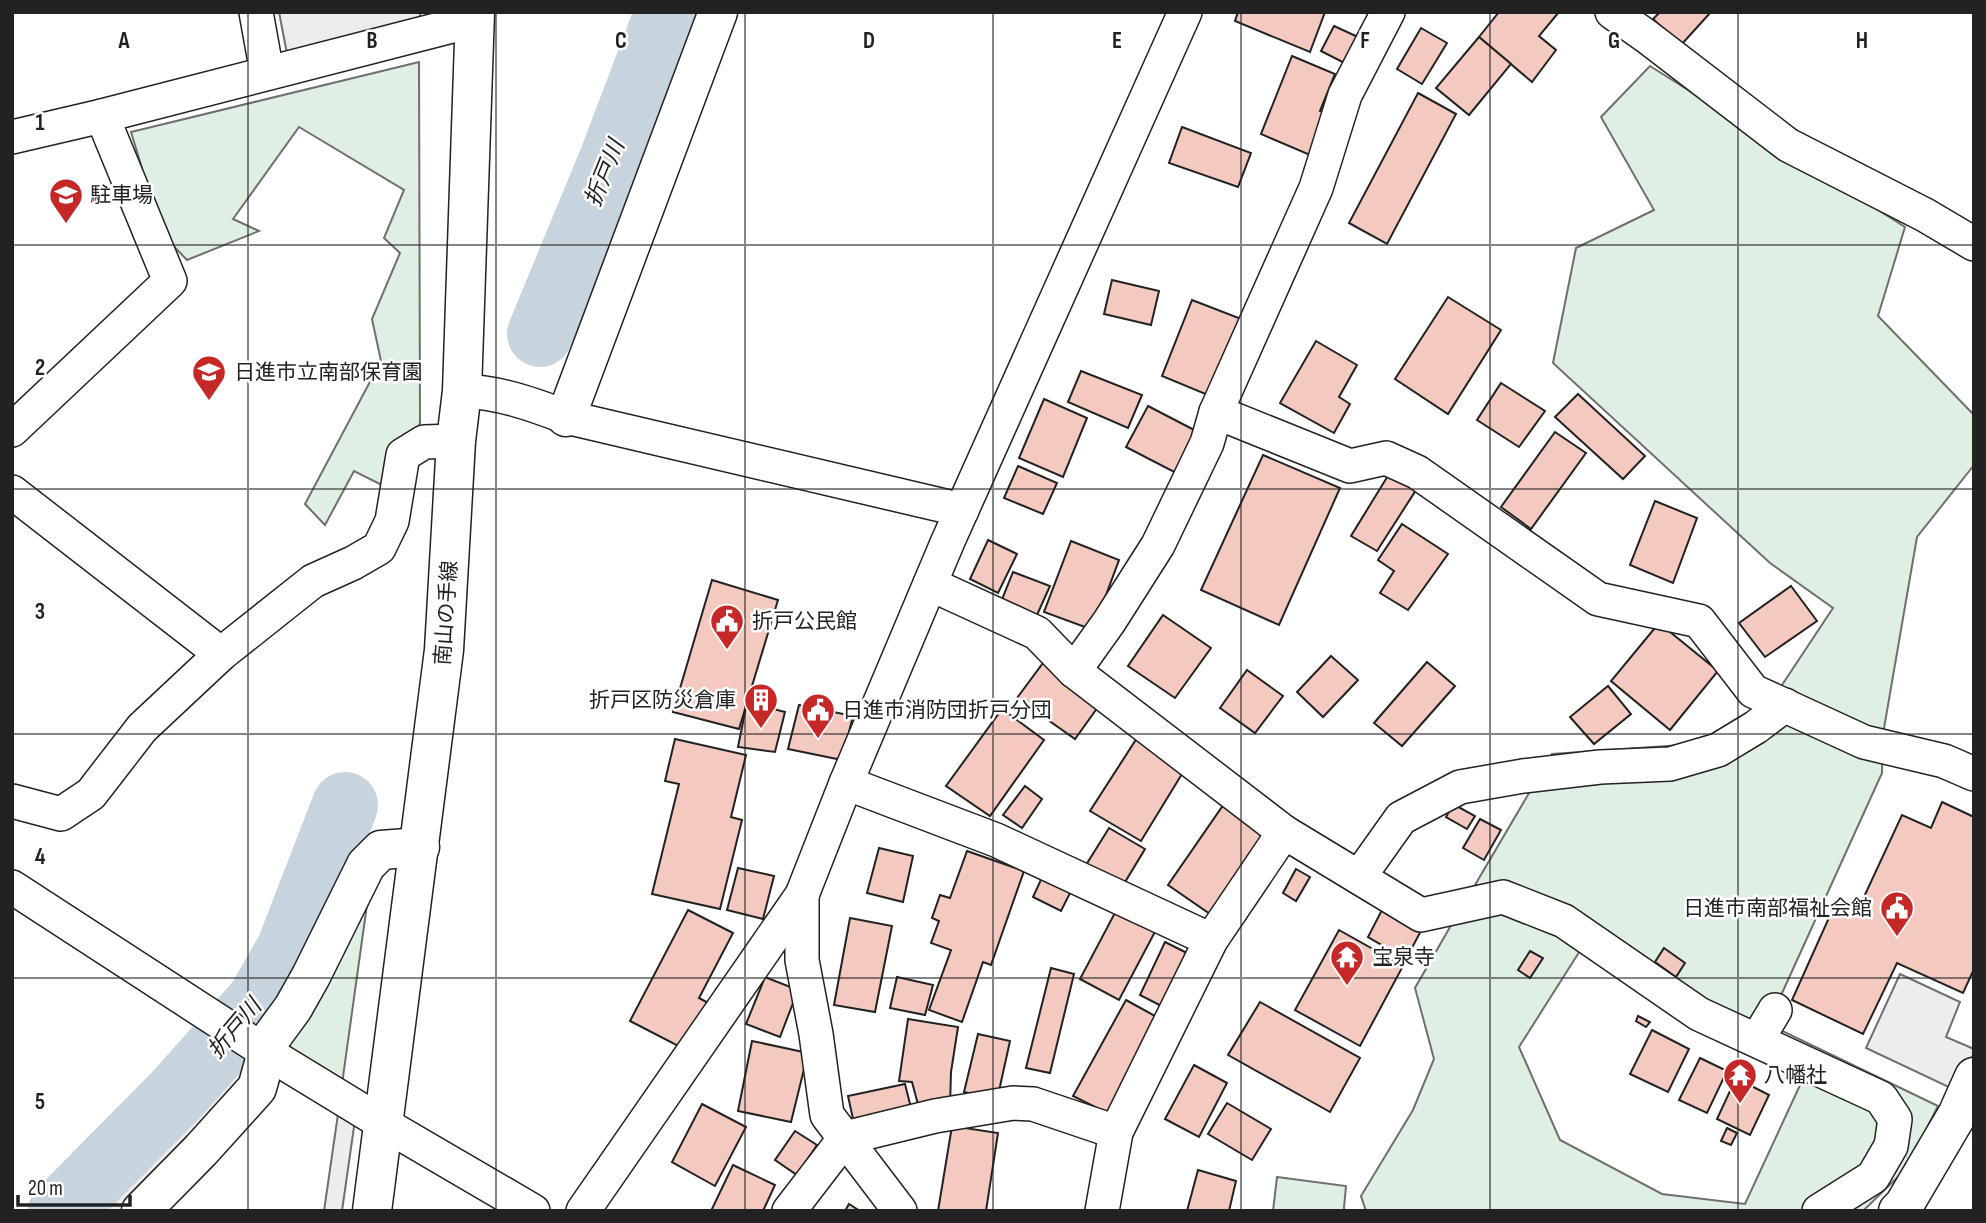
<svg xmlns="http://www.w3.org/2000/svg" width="1986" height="1223" font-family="'Sofia Sans Condensed','Noto Sans JP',sans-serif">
<rect width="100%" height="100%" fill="#fff"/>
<!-- green -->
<g fill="#e0efe3" stroke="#6f6f6f" stroke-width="2">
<path d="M419 62 420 423 390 502 382 485 354 471 325 525 305 504 381 361 372 319 400 253 384 238 404 190 299 127 233 219 259 231 187 260 162 234 131 132Z"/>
<path d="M1650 66 1905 227 1878 316 1974 415V465L1917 537 1883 734 1882 773 1768 1024 1938 1106 1906 1169 1863 1211H1366L1361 1196 1413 1110 1434 1059 1415 988 1457 915 1500 908 1583 946 1519 1047 1560 1140 1662 1194 1745 1204 1814 1055 1697 1001 1512 888 1475 885 1552 754 1696 744 1772 700 1833 608 1770 563 1553 363 1576 248 1654 210 1601 117Z"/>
<path d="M371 876 342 1084 278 1047Z"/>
<path d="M178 1111 188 1121 157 1153 147 1143Z"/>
<path d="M112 1177 121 1186 97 1211H77Z"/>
<path d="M1277 1177 1346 1186 1344 1208 1345 1211H1273Z"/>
</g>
<!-- parking -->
<g fill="#ededed" stroke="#6f6f6f" stroke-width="2">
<path d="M279 12H420L421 30 288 59Z"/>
<path d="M1900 974 1960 1002 1946 1037 1974 1049V1053L1957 1091 1866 1048Z"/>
<path d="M250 1055 255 1063 125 1211H97L120 1186 112 1177 147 1143 157 1153 188 1121 178 1111 213 1075 224 1083Z"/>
<path d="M339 1107 355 1120 342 1211H324Z"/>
</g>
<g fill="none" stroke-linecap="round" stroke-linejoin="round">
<!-- river -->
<g stroke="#c7d3dd" stroke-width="66">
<path d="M540 334 613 157 668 12"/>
<path d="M61 1211 175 1096 259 1002 289 950 345 805"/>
</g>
</g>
<!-- building -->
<g fill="#f3c9c0" stroke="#222" stroke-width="2">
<path d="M1238 12H1325L1310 52 1235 21Z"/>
<path d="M1499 12H1559L1539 36 1556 50 1532 82 1479 37Z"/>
<path d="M1660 12H1711L1681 45 1653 19Z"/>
<path d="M1334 26 1369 42 1356 69 1321 51Z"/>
<path d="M1421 28 1447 43 1422 84 1397 69Z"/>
<path d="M1479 37 1511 64 1469 115 1436 88Z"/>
<path d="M1292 56 1335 74 1320 111 1333 116 1317 158 1261 134Z"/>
<path d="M1418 93 1456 114 1387 244 1349 223Z"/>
<path d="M1182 127 1251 153 1238 187 1169 163Z"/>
<path d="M1112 280 1159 291 1151 325 1104 314Z"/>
<path d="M1448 297 1501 330 1448 414 1395 379Z"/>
<path d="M1192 300 1244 320 1215 398 1162 376Z"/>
<path d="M1316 341 1357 365 1339 397 1350 404 1334 433 1280 403Z"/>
<path d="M1081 371 1142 395 1128 428 1068 402Z"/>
<path d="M1501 383 1545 411 1519 447 1477 420Z"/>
<path d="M1578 394 1645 456 1623 479 1555 417Z"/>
<path d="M1044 399 1087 418 1063 477 1019 458Z"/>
<path d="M1148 406 1200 433 1178 474 1126 447Z"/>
<path d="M1555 432 1586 453 1531 529 1501 507Z"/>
<path d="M1263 455 1340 488 1279 625 1201 590Z"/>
<path d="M1018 466 1057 483 1043 514 1004 498Z"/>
<path d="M1389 474 1416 490 1377 551 1351 536Z"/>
<path d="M1655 501 1697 518 1673 583 1630 565Z"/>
<path d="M1402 524 1448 554 1408 610 1380 593 1394 571 1378 560Z"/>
<path d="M988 540 1017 554 998 593 970 579Z"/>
<path d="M1071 541 1119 560 1093 630 1044 612Z"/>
<path d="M1013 572 1050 586 1037 615 1001 602Z"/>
<path d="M712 580 778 600 739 729 673 712Z"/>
<path d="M1791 586 1817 621 1765 657 1739 623Z"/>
<path d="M1163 615 1211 648 1175 698 1128 666Z"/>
<path d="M1659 623 1718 671 1670 730 1611 681Z"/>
<path d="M1331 656 1358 680 1323 717 1297 692Z"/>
<path d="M1046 659 1103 700 1075 739 1017 698Z"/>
<path d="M1427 662 1455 686 1402 746 1374 723Z"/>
<path d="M1247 670 1283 696 1255 733 1220 708Z"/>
<path d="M1608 686 1631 714 1594 744 1570 717Z"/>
<path d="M747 702 785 712 775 752 738 747Z"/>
<path d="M799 705 853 716 842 760 788 749Z"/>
<path d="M1002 709 1044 740 990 816 946 786Z"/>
<path d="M1137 738 1185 769 1141 841 1090 811Z"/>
<path d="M675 739 746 755 731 817 742 820 720 909 652 894 679 784 665 781Z"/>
<path d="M1025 786 1042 799 1022 828 1003 815Z"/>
<path d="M1942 802 1974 817V969L1963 993 1897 963 1863 1034 1792 1000 1836 902 1857 912 1902 815 1931 828Z"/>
<path d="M1224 804 1269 836 1213 916 1168 885Z"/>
<path d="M1453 804 1475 816 1467 829 1446 817Z"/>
<path d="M1480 819 1501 830 1484 860 1463 848Z"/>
<path d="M1109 828 1145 849 1122 887 1086 865Z"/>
<path d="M879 848 913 856 903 902 867 893Z"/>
<path d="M967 851 1024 871 991 965 983 962 962 1022 929 1010 951 950 931 943 939 921 932 918 940 895 950 898Z"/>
<path d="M738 868 774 876 763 919 727 910Z"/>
<path d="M1296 869 1310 877 1296 901 1283 893Z"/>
<path d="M1044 873 1073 887 1061 911 1033 897Z"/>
<path d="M1384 906 1423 927 1406 959 1368 937Z"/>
<path d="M1118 907 1157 928 1119 1000 1080 979Z"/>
<path d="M688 910 733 933 699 998 712 1005 688 1051 630 1021Z"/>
<path d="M850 918 892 926 875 1012 834 1005Z"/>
<path d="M1339 930 1403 966 1360 1046 1295 1010Z"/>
<path d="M1165 942 1197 958 1171 1011 1140 995Z"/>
<path d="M1664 948 1685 963 1676 977 1655 962Z"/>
<path d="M1530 951 1543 958 1530 978 1518 970Z"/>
<path d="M1051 968 1074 974 1050 1073 1026 1068Z"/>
<path d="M765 977 798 990 780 1037 746 1024Z"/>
<path d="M897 977 933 985 925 1015 890 1008Z"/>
<path d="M1126 1000 1164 1021 1111 1115 1073 1096Z"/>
<path d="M1260 1002 1360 1058 1330 1112 1228 1055Z"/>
<path d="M1638 1016 1650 1022 1646 1027 1636 1021Z"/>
<path d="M908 1019 958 1027 951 1072 950 1107 920 1112 912 1082 899 1081Z"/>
<path d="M1652 1030 1689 1049 1668 1092 1630 1074Z"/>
<path d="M978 1034 1010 1041 997 1100 964 1092Z"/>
<path d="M752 1041 808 1053 791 1122 738 1111Z"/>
<path d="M1700 1058 1727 1071 1707 1113 1679 1100Z"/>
<path d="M1194 1065 1227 1083 1199 1137 1165 1119Z"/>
<path d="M1736 1078 1769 1095 1750 1135 1717 1119Z"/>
<path d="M905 1084 913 1116 855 1128 848 1096Z"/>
<path d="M1227 1103 1271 1129 1252 1160 1208 1134Z"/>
<path d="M702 1104 746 1127 715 1186 672 1162Z"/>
<path d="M952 1126 998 1133 986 1211H938Z"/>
<path d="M1727 1128 1737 1133 1731 1145 1721 1141Z"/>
<path d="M795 1131 817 1145 797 1175 775 1160Z"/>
<path d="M733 1165 775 1185 763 1211H711Z"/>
<path d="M1198 1170 1236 1181 1229 1211H1187Z"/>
<path d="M849 1204 860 1211H845Z"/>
</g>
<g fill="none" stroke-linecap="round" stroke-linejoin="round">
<!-- street casing -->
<g stroke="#222" stroke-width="36">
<g id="street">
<path d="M256 12 267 73"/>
<path d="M1612 12 1646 36 1788 145 1925 215 1974 244"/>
<path d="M12 137 102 116 475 20"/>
<path d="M462 391C498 392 532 404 566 417L962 510"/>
<path d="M1216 412 1350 466 1386 458 1417 472 1598 599 1699 621 1753 691 1864 742 1944 761 1974 774"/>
<path d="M12 430 170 281 102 116"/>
<path d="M12 492 221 654"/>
<path d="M930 584 1037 633 1074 671 1284 832 1421 915 1503 897 1564 921 1699 1014 1881 1098 1895 1119 1891 1146 1873 1177 1819 1211"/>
<path d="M1074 671 1109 622 1158 545 1207 443 1216 412 1316 188 1345 95 1388 12"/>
<path d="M846 783 996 840 1211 940"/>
<path d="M12 801 61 814 91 794 142 728 221 654 313 581 353 563 379 548 392 521 403 455 424 442 456 441"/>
<path d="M1359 877 1401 818 1460 787 1523 776 1600 767 1670 764 1718 750 1756 727 1785 705"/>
<path d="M12 887 266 1052 384 1124 533 1211"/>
<path d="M802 895V960L816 1034 827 1115 900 1211"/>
<path d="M1757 1040 1775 1010"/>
<path d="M583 1211 802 895 846 783 948 541 1185 12"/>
<path d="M789 1211 845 1138 935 1116 1013 1103 1033 1104 1116 1132"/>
<path d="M1102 1211 1116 1132 1211 940 1284 832"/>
</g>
</g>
<!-- secondary casing -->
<g stroke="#222" stroke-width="41">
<g id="secondary">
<path d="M566 417 718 12"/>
<path d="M141 1211 201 1150 257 1088 271 1038 293 1008 311 976 366 865 381 850 420 847"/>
<path d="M372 1211 444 650 456 441 462 391 475 12"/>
<path d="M1898 1211 1904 1205 1957 1115 1974 1077"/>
</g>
</g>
<!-- street -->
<use href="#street" stroke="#fff" stroke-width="33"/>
<!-- secondary -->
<use href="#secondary" stroke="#fff" stroke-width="38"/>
</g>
<!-- grid -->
<path fill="none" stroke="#222" stroke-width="2" stroke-opacity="0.55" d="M248 12V1211M496 12V1211M745 12V1211M993 12V1211M1241 12V1211M1490 12V1211M1738 12V1211M12 245H1974M12 489H1974M12 734H1974M12 978H1974"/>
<!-- icons -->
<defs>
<g id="school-pin" transform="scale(1.75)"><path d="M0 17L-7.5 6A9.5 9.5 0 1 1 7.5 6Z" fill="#c62828" stroke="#fff"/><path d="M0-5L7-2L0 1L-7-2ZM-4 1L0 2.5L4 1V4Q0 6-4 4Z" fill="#fff"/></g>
<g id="civic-pin" transform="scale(1.75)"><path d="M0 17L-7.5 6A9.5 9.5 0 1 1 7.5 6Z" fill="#c62828" stroke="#fff"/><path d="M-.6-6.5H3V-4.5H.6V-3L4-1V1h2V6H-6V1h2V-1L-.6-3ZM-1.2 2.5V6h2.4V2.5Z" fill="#fff"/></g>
<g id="building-pin" transform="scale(1.75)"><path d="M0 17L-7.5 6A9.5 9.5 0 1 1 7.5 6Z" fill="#c62828" stroke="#fff"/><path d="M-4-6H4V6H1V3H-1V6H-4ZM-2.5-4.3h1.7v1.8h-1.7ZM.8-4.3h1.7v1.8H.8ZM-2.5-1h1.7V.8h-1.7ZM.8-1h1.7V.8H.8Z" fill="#fff"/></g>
<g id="temple-pin" transform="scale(1.75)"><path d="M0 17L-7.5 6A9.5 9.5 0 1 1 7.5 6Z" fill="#c62828" stroke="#fff"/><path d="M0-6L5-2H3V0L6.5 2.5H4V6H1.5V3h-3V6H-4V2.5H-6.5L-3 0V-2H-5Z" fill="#fff"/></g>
</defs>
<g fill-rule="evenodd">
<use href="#school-pin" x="66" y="195"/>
<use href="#school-pin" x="209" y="372"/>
<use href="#civic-pin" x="727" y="621"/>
<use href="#building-pin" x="761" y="700"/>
<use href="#civic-pin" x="818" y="710"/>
<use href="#civic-pin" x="1897" y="908"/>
<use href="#temple-pin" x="1347" y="957"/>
<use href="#temple-pin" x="1740" y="1075"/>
</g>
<g text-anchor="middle" stroke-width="5" stroke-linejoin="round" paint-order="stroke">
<!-- poi labels -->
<g font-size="21" fill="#222" stroke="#fff" text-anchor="start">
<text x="90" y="202">駐車場</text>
<text x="234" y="379">日進市立南部保育園</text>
<text x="752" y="628">折戸公民館</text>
<text x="736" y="707" text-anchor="end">折戸区防災倉庫</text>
<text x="842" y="717">日進市消防団折戸分団</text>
<text x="1872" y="915" text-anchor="end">日進市南部福祉会館</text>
<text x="1372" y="964">宝泉寺</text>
<text x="1764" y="1082">八幡社</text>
</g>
<!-- street labels -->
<g font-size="21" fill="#222" stroke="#fff">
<text transform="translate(446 613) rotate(-86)" y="7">南山の手線</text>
</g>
<!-- water labels -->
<g font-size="23" font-style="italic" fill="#222" stroke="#fff">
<text transform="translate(604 173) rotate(-68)" y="8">折戸川</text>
<text transform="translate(234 1028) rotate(-50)" y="8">折戸川</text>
</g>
</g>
<g font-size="23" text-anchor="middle" font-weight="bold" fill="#222" stroke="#fff" stroke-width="5" stroke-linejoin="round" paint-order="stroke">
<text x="124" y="48">A</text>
<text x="372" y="48">B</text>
<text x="621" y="48">C</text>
<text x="869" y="48">D</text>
<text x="1117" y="48">E</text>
<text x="1365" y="48">F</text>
<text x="1614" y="48">G</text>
<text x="1862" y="48">H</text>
<text x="40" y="130">1</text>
<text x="40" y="375">2</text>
<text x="40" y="619">3</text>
<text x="40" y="864">4</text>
<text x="40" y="1109">5</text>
</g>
<!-- border -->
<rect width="1986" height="1223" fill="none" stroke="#222222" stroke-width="28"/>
<!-- scale -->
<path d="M18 1195v10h112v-10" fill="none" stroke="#222222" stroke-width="3.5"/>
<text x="28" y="1195" font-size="21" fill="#222222" stroke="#ffffff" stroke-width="5" paint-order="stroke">20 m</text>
</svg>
